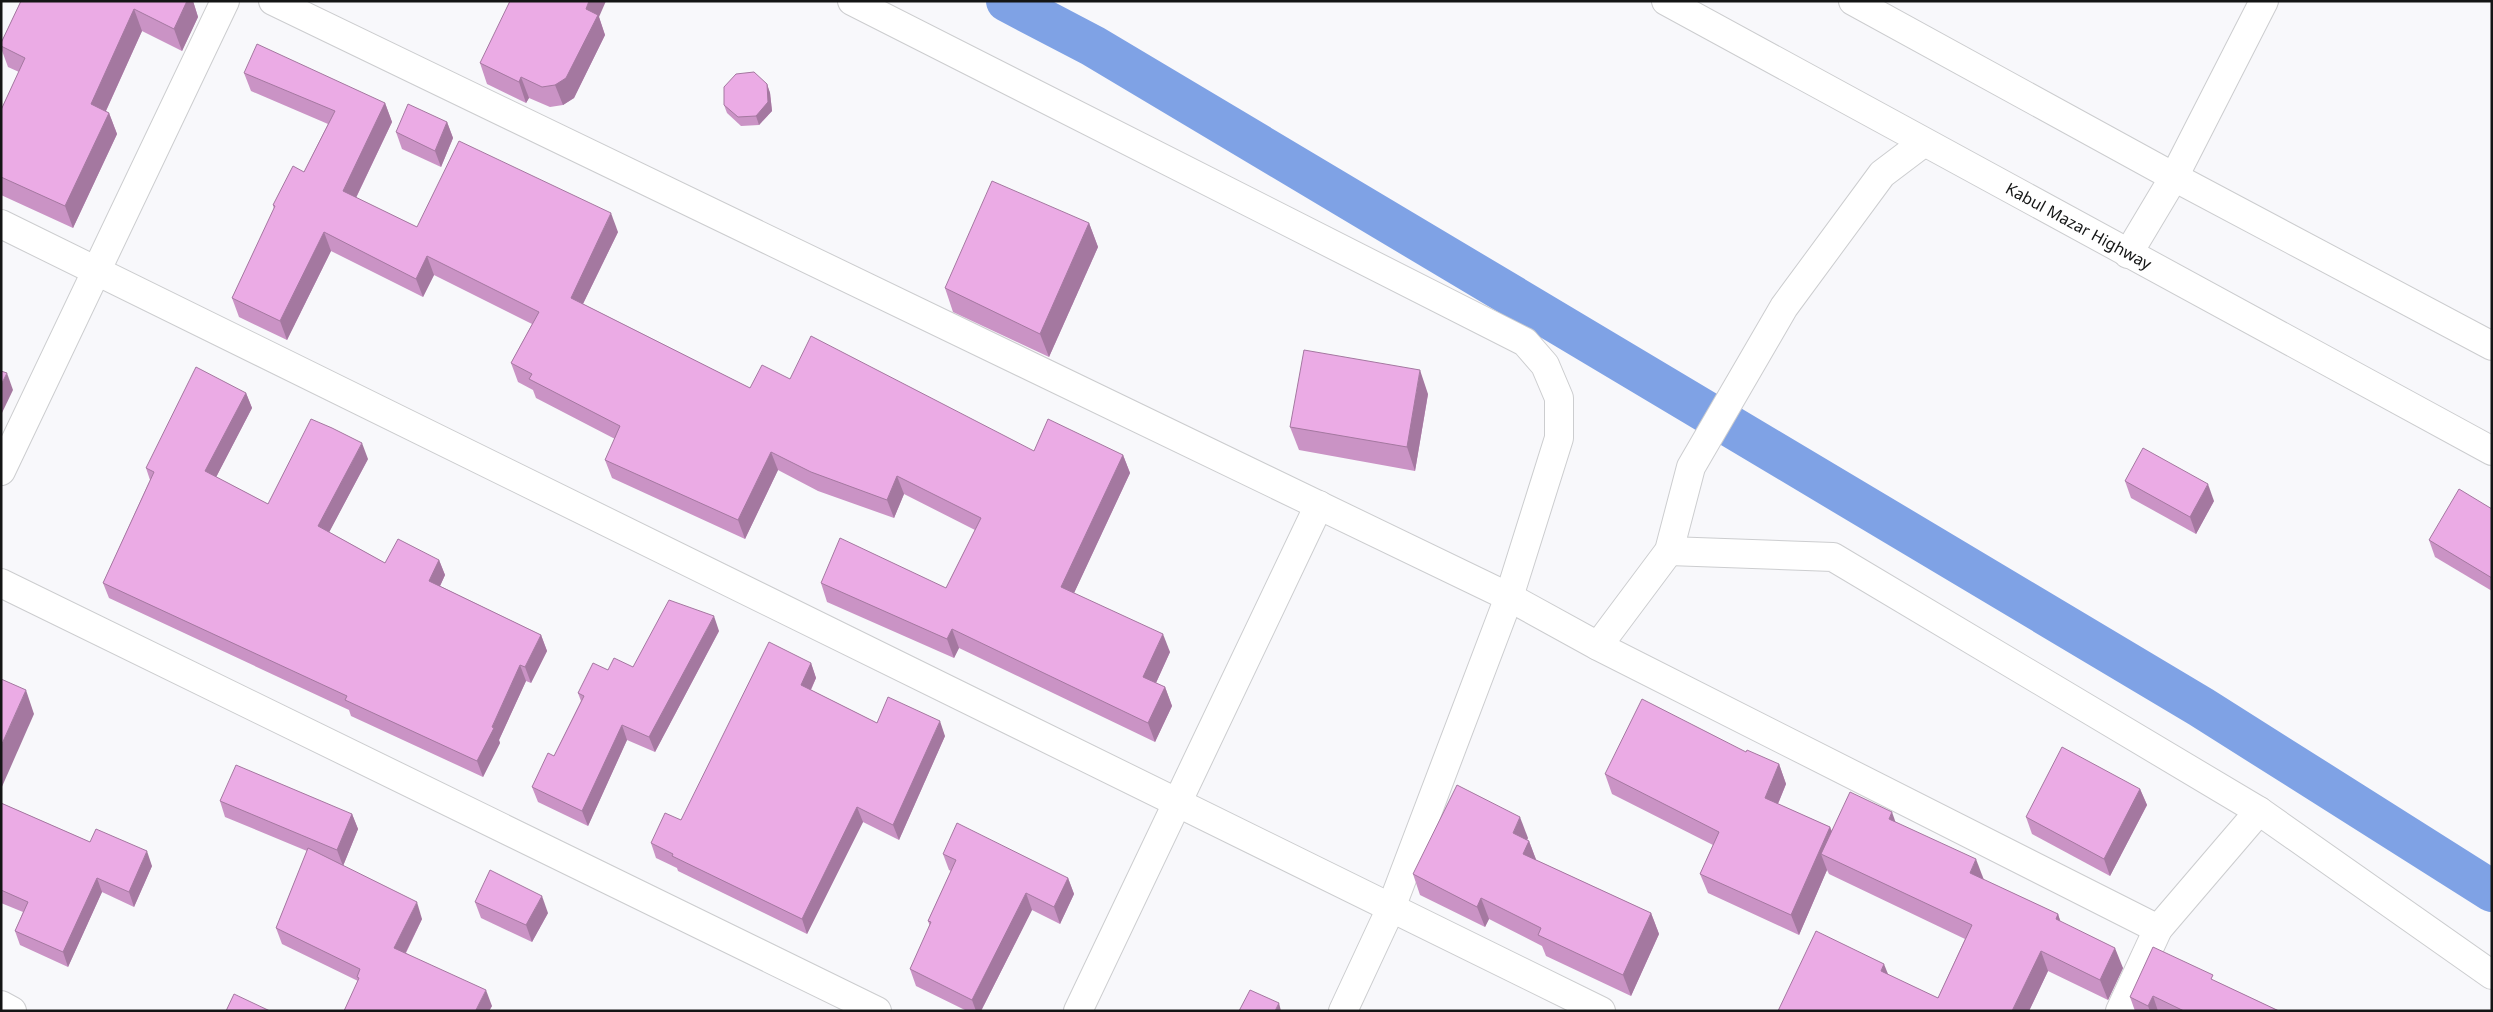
<svg xmlns="http://www.w3.org/2000/svg" width="2493" height="1012" font-family="'Noto Sans',sans-serif">
<rect width="100%" height="100%" fill="#f8f8fb"/>
<g fill="none" stroke-linecap="round" stroke-linejoin="round">
<!-- canal -->
<path stroke="#7fa2e5" stroke-width="42" d="M1007 1 1093 46 2201 707 2492 891"/>
<!-- minor casing -->
<g stroke="#cccdcf" stroke-width="30">
<g id="minor">
<path d="M273 1 1509 597 1598 646 2158 929"/>
<path d="M852 1 1525 342 1545 365 1559 398V438L1509 597 1391 908 1343 1011"/>
<path d="M1 224 1601 1011"/>
<path d="M2128 254 2174 177 2264 1"/>
<path d="M1 471 225 1"/>
<path d="M1669 551 1833 557 2259 811 2492 975"/>
<path d="M1 583 877 1011"/>
<path d="M1598 646 1669 551 1691 467 1784 307 1882 174 1923 143"/>
<path d="M1 1005 12 1011"/>
<path d="M1078 1011 1319 505"/>
<path d="M2120 1011 2158 929 2259 811"/>
</g>
</g>
<!-- highway casing -->
<g stroke="#cccdcf" stroke-width="30">
<g id="highway">
<path id="s1" d="M1666 1 2492 451"/>
<path d="M1853 1 2174 177 2492 346"/>
</g>
</g>
<!-- minor -->
<use href="#minor" stroke="#fff" stroke-width="28"/>
<!-- highway -->
<use href="#highway" stroke="#fff" stroke-width="28"/>
</g>
<!-- wall -->
<g fill="#ca93c5">
<path d="M21 1H193L198 17 182 51 142 31 106 111 109 113 117 134 73 228 1 195V110L19 72 8 67 1 48V43Z"/>
<path d="M599 17 605 35 574 98 563 105 550 107 529 98 526 103 487 84 480 63Z"/>
<path d="M244 73 385 103 392 122 356 198 417 227 618 232 583 304 750 388 790 379 1034 451 1123 455 1130 473 1074 593 1170 652 1156 683 1165 687 1172 706 1155 742 959 648 954 658 827 602 821 583 946 588 975 530 904 494 894 518 818 491 778 470 745 539 612 478 605 460 615 439 536 398 533 390 518 382 511 363 532 324 434 275 423 297 331 251 287 340 239 317 232 298 274 209 273 205 304 172 328 124 251 91Z"/>
<path d="M767 84 770 93 772 111 759 125 741 126 727 113 724 105Z"/>
<path d="M447 122 453 138 441 167 402 149 396 132Z"/>
<path d="M1089 223 1098 247 1049 357 953 312 945 288Z"/>
<path d="M246 393 252 408 216 477 268 504 368 459 329 532 385 563 439 560 445 575 440 586 541 635 547 651 531 683 526 681 499 740 500 743 483 777 351 716 349 710 109 598 103 583 150 480 146 468Z"/>
<path d="M1428 394 1415 471 1299 450 1290 427Z"/>
<path d="M2125 481 2214 501 2196 534 2131 498Z"/>
<path d="M2492 509V591L2435 557 2429 540Z"/>
<path d="M719 631 655 752 627 740 588 826 538 802 532 787 554 756 581 701 578 693 608 670 633 667Z"/>
<path d="M811 663 816 678 811 690 877 723 945 736 899 840 863 822 807 934 678 871 677 868 656 858 651 843 681 820Z"/>
<path d="M1746 752 1779 764 1786 784 1778 804 1830 827 1832 831 1896 822 1984 880 2058 914 2060 921 2123 968 2108 1000 2048 971 2029 1011H1778L1888 975 1938 998 1965 939 1829 874 1827 870 1799 935 1708 893 1700 874 1713 845 1612 794 1605 774Z"/>
<path d="M2140 789 2147 805 2110 876 2032 834 2026 817Z"/>
<path d="M220 801 352 814 358 829 343 866 422 919 406 953 492 1006 489 1011H344L358 981 282 944 276 928 307 851 225 817Z"/>
<path d="M1 803 90 842 152 866 134 907 102 892 68 967 20 945 15 931 23 912 1 903Z"/>
<path d="M1528 838 1527 840 1529 841 1536 860 1651 913 1659 934 1631 996 1546 956 1542 946 1489 919 1485 927 1420 895 1413 874Z"/>
<path d="M943 854 1068 878 1074 894 1060 924 1032 910 981 1011H967L916 986 910 969 930 926 928 921 951 871 949 870Z"/>
<path d="M475 902 548 913 532 942 481 918Z"/>
<path d="M2215 981 2279 1011H2135L2130 997Z"/>
</g>
<!-- shaded-wall -->
<g fill="#a478a0">
<path d="M187 1H193L198 17 182 51 174 29Z"/>
<path d="M589 1H606L599 17 605 35 574 98 563 105 555 85Z"/>
<path d="M134 9 142 31 99 126 91 104Z"/>
<path d="M521 77 529 98 526 103 519 82Z"/>
<path d="M767 84 770 93 772 111 759 125 756 116Z"/>
<path d="M385 103 392 122 350 210 343 191Z"/>
<path d="M109 113 117 134 73 228 65 206Z"/>
<path d="M447 122 453 138 441 167 435 151Z"/>
<path d="M611 213 618 232 577 316 571 298Z"/>
<path d="M1089 223 1098 247 1049 357 1040 334Z"/>
<path d="M324 232 331 251 287 340 280 321Z"/>
<path d="M427 256 434 275 423 297 416 279Z"/>
<path d="M1420 370 1428 394 1415 471 1407 447Z"/>
<path d="M7 373 13 390 1 415V385Z"/>
<path d="M246 393 252 408 211 487 205 471Z"/>
<path d="M362 443 368 459 324 542 318 526Z"/>
<path d="M771 452 778 470 745 539 738 520Z"/>
<path d="M1123 455 1130 473 1068 606 1061 587Z"/>
<path d="M897 476 904 494 894 518 887 500Z"/>
<path d="M2208 484 2214 501 2196 534 2190 517Z"/>
<path d="M439 560 445 575 435 597 429 581Z"/>
<path d="M714 616 719 631 655 752 649 737Z"/>
<path d="M952 629 959 648 954 658 947 639Z"/>
<path d="M1163 634 1170 652 1150 696 1143 677Z"/>
<path d="M541 635 547 651 531 683 525 667Z"/>
<path d="M811 663 816 678 806 700 801 685Z"/>
<path d="M520 665 526 681 499 740 500 743 483 777 477 761Z"/>
<path d="M1165 687 1172 706 1155 742 1148 723Z"/>
<path d="M26 690 34 714 1 789V746Z"/>
<path d="M940 721 945 736 899 840 893 825Z"/>
<path d="M622 725 627 740 588 826 582 811Z"/>
<path d="M1779 764 1786 784 1772 818 1765 798Z"/>
<path d="M2140 789 2147 805 2110 876 2104 859Z"/>
<path d="M857 807 863 822 807 934 802 919Z"/>
<path d="M1892 812 1899 832 1889 819Z"/>
<path d="M352 814 358 829 343 866 337 850Z"/>
<path d="M1520 817 1528 838 1520 854 1513 833Z"/>
<path d="M1830 827 1837 847 1821 854 1827 870 1799 935 1791 915Z"/>
<path d="M1529 841 1537 862 1523 854Z"/>
<path d="M147 851 152 866 134 907 129 892Z"/>
<path d="M1976 859 1984 880 1970 873Z"/>
<path d="M97 878 102 892 68 967 63 952Z"/>
<path d="M1068 878 1074 894 1060 924 1054 907Z"/>
<path d="M1026 893 1032 910 981 1011H976L972 1000Z"/>
<path d="M542 896 548 913 532 942 526 925Z"/>
<path d="M1481 898 1489 919 1485 927 1477 907Z"/>
<path d="M417 902 422 919 400 964 394 948Z"/>
<path d="M1651 913 1659 934 1631 996 1623 975Z"/>
<path d="M2058 914 2065 935 2056 919Z"/>
<path d="M2115 948 2123 968 2108 1000 2100 980Z"/>
<path d="M2041 951 2048 971 2029 1011H2012Z"/>
<path d="M1884 964 1892 984 1881 971Z"/>
<path d="M486 990 492 1006 489 1011H476V1010Z"/>
<path d="M2153 996 2158 1011H2150L2148 1006Z"/>
<path d="M1279 1003 1281 1011H1275Z"/>
</g>
<!-- building -->
<g fill="#ebabe5" stroke="#a478a0">
<path d="M21 1H187L174 29 134 9 91 104 109 113 65 206 1 177V110L25 58 1 46V43Z"/>
<path d="M510 1H589L586 9 598 15 566 78 555 85 542 87 521 77 519 82 480 63Z"/>
<path d="M257 44 385 103 343 191 417 227 459 141 611 213 571 298 750 388 762 365 790 379 811 336 1034 451 1048 419 1123 455 1061 587 1163 634 1143 677 1165 687 1148 723 952 629 947 639 821 583 840 538 946 588 981 518 897 476 887 500 811 472 771 452 738 520 605 460 620 426 529 379 532 374 511 363 539 312 427 256 416 279 324 232 280 321 232 298 275 206 273 205 293 166 304 172 335 111 244 73Z"/>
<path d="M754 72 767 84 768 102 756 116 738 117 724 105V87L736 74Z"/>
<path d="M408 104 447 122 435 151 396 132Z"/>
<path d="M992 181 1089 223 1040 334 945 288Z"/>
<path d="M1304 350 1420 370 1407 447 1290 427Z"/>
<path d="M196 367 246 393 205 471 268 504 311 419 332 428 362 443 318 526 385 563 398 539 439 560 429 581 541 635 525 667 520 665 492 727 494 728 477 761 345 700 347 696 103 583 154 472 146 468Z"/>
<path d="M1 371 7 373 1 385Z"/>
<path d="M2143 448 2208 484 2190 517 2125 481Z"/>
<path d="M2459 489 2492 509V578L2429 540Z"/>
<path d="M669 600 714 616 649 737 622 725 582 811 532 787 548 753 554 756 584 696 578 693 593 663 608 670 614 658 633 667Z"/>
<path d="M769 642 811 663 801 685 877 723 888 697 940 721 893 825 857 807 802 919 672 856 673 854 651 843 665 813 681 820Z"/>
<path d="M1 679 26 690 1 746Z"/>
<path d="M1642 699 1746 752 1747 750 1779 764 1765 798 1830 827 1791 915 1700 874 1719 832 1605 774Z"/>
<path d="M2062 747 2140 789 2104 859 2026 817Z"/>
<path d="M236 765 352 814 337 850 220 801Z"/>
<path d="M1457 785 1520 817 1513 833 1529 841 1523 854 1651 913 1623 975 1538 935 1541 928 1481 898 1477 907 1413 874Z"/>
<path d="M1850 792 1892 812 1889 819 1976 859 1970 873 2058 914 2056 919 2115 948 2100 980 2041 951 2012 1011H1778L1816 931 1884 964 1881 971 1938 998 1972 925 1821 854Z"/>
<path d="M1 803 90 842 96 829 147 851 129 892 97 878 63 952 15 931 28 902 1 890Z"/>
<path d="M957 823 1068 878 1054 907 1026 893 972 1000 910 969 931 922 928 921 956 860 943 854Z"/>
<path d="M308 848 417 902 394 948 486 990 476 1010 478 1011H344L359 978 357 977 360 969 276 928Z"/>
<path d="M490 870 542 896 526 925 475 902Z"/>
<path d="M2153 947 2213 975 2211 979 2279 1011H2184L2153 996 2148 1006 2130 997Z"/>
<path d="M1250 990 1279 1003 1275 1011H1239Z"/>
<path d="M234 994 270 1011H226Z"/>
</g>
<g text-anchor="middle" stroke-width="4.5" stroke-linejoin="round" paint-order="stroke">
<!-- street labels -->
<g font-size="16" fill="#141515" stroke="#f8f8fb">
<text dy="6" stroke="none"><textPath href="#s1" startOffset="470">Kabul Mazar Highway</textPath></text>
</g>
</g>
<!-- border -->
<rect width="2493" height="1012" fill="none" stroke="#141515" stroke-width="5"/>
</svg>
